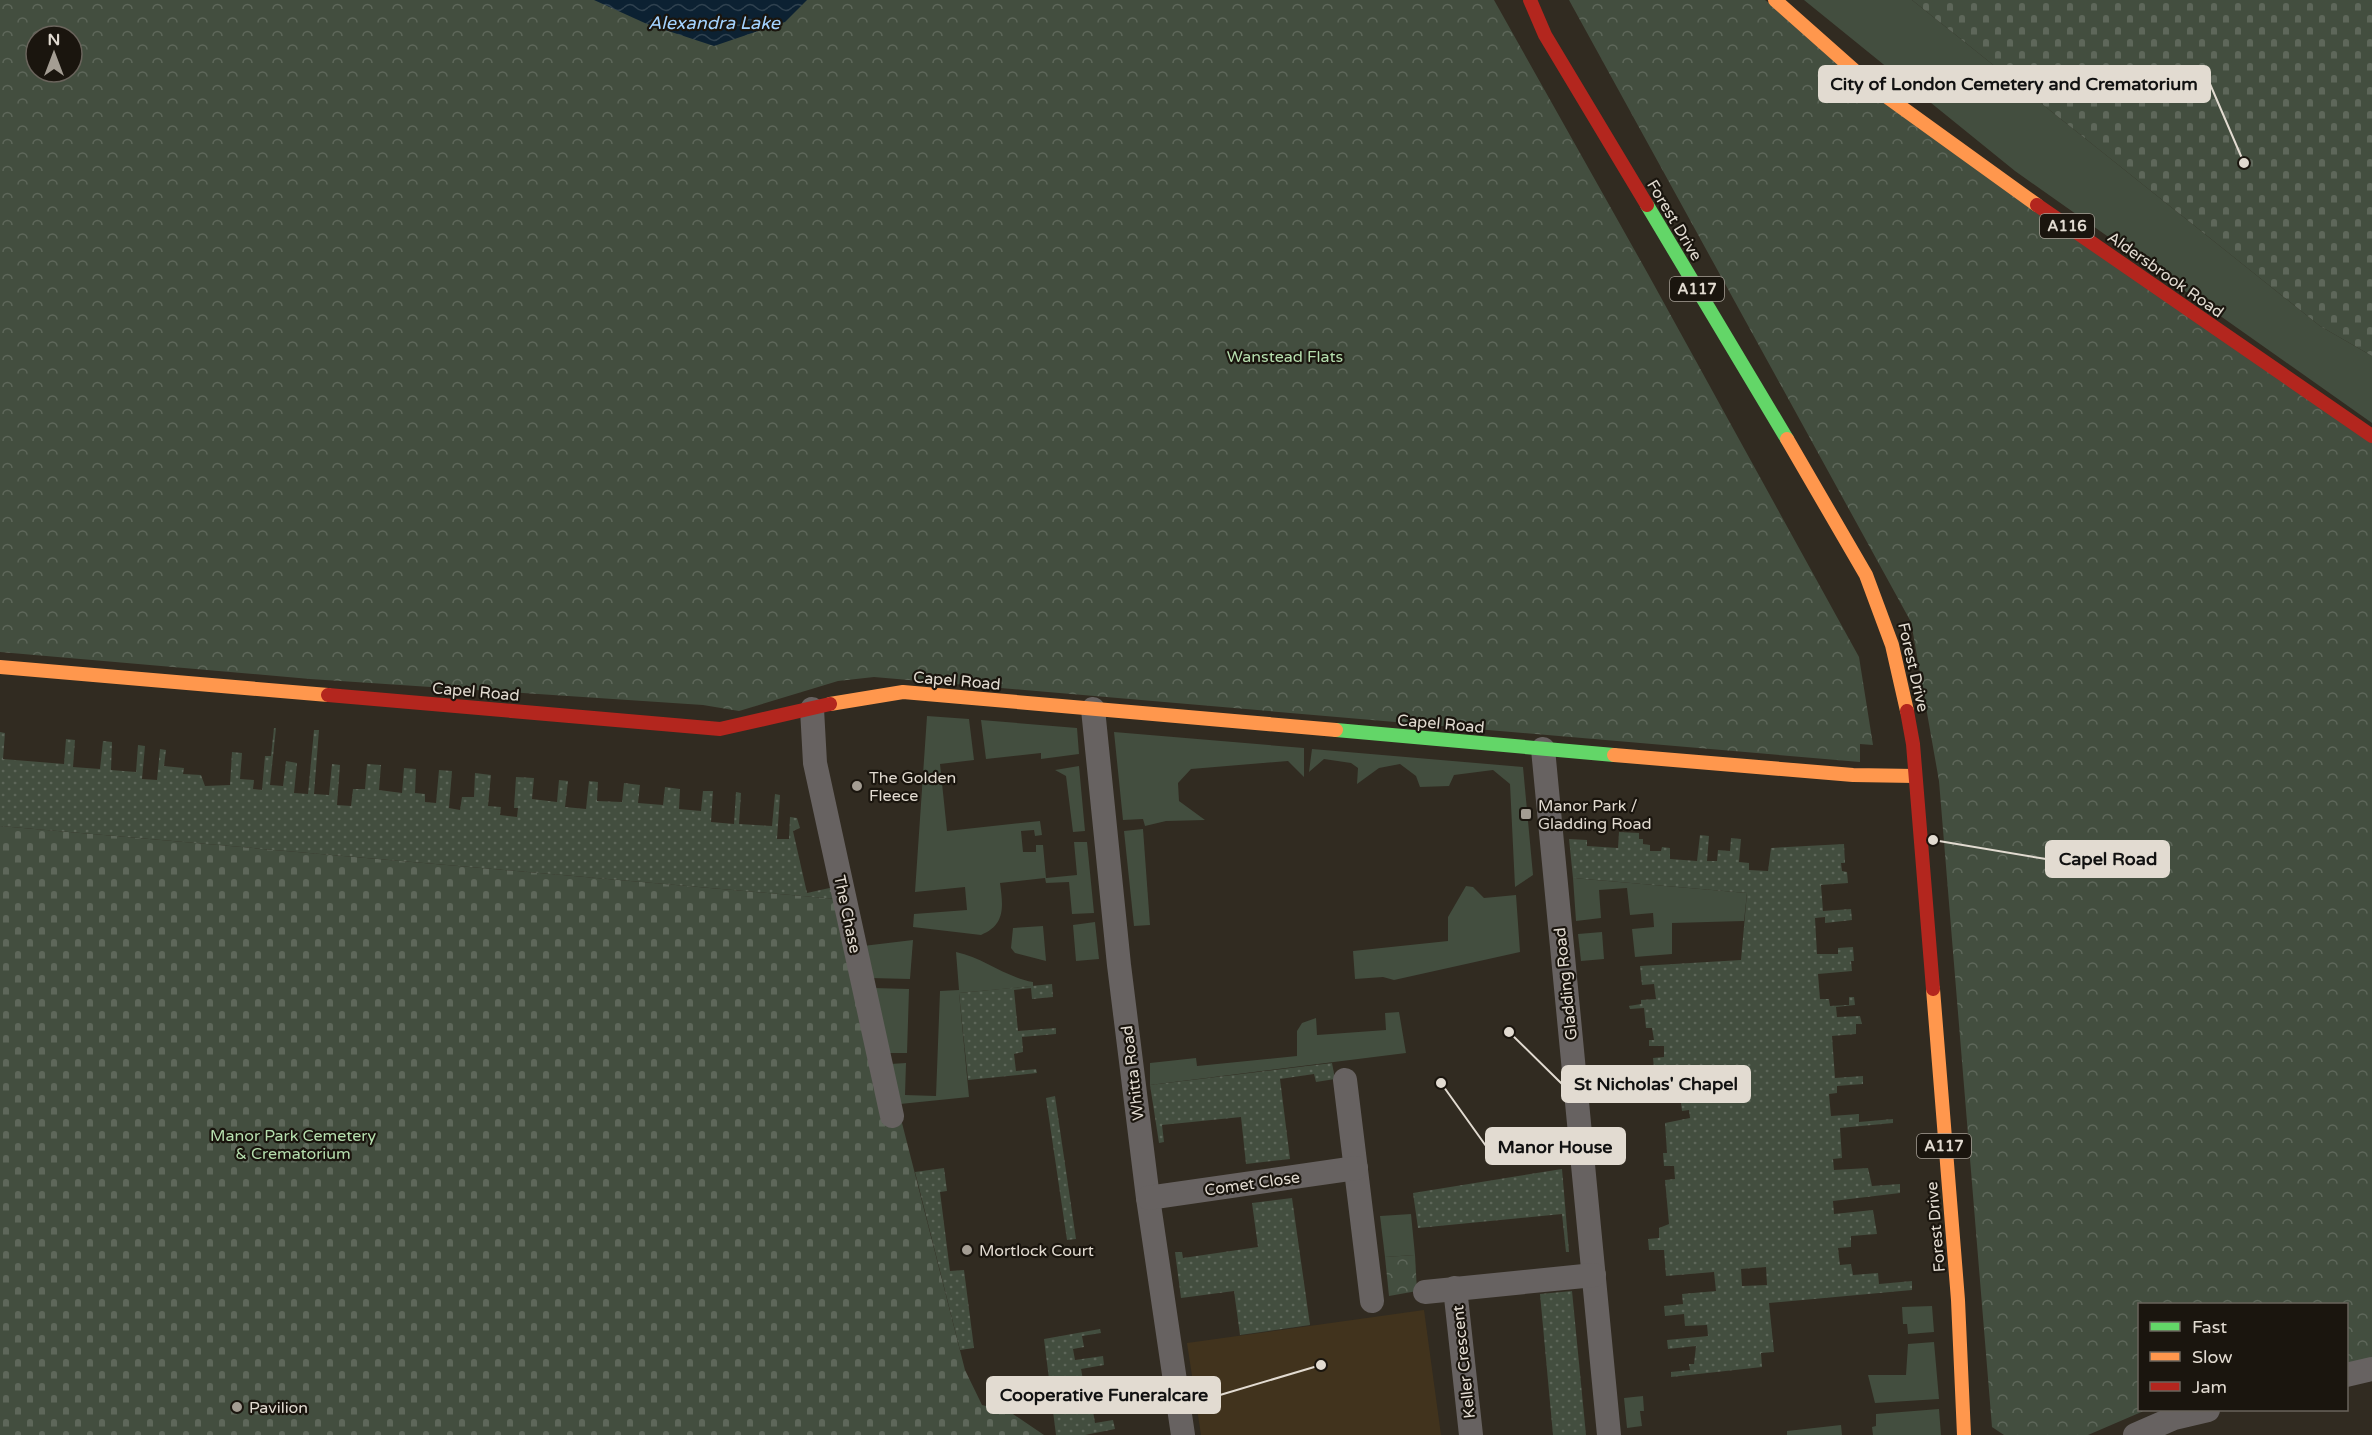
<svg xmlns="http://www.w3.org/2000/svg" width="2372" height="1435" font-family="'Varela Round',sans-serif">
<defs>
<pattern id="cemetery-stones" width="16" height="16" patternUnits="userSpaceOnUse" patternTransform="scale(1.5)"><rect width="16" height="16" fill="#434e3f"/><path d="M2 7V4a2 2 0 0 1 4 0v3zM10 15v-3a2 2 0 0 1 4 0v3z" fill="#5e675a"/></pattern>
<pattern id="park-crowns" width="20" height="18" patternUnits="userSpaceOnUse" patternTransform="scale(1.5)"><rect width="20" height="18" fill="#434e3f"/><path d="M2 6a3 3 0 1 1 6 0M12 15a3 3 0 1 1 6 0" fill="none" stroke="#5e675a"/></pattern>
<pattern id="garden-dots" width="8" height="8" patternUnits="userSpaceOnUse" patternTransform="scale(1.5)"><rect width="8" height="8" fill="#434e3f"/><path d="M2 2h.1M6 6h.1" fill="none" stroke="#5e675a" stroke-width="1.8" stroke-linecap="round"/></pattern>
<pattern id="water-waves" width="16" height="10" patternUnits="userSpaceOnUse" patternTransform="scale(1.5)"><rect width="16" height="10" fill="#0c2132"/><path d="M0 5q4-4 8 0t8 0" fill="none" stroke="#2f414f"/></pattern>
</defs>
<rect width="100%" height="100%" fill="#312b21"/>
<!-- built -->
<path fill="#41331d" d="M1424 1310 1441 1435H1201L1187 1343Z"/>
<!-- grass -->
<g fill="#434e3f">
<path d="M1804 0H1912L2320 326 2372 356V423L2015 171Z"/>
<path d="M927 716 969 719 974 760 940 764 947 831 1040 821 1042 835 1035 836 1034 830 1021 831 1023 852H1036V845H1043L1046 878 1077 875 1074 842H1087L1094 913 1072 914 1069 882 1046 883 1045 878 1000 883C1003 906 1006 925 981 935L913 927 914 914 967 910 965 887 915 892Z"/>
<path d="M981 720 1077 728 1079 754 1041 759V753L986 759Z"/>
<path d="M1114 732 1304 748V777L1288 761 1191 769 1178 783 1179 801 1205 820 1166 821 1145 826 1143 819 1123 820Z"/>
<path d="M1312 749 1523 767 1533 875 1515 887 1510 784 1493 770 1454 775 1449 786 1420 787 1416 776 1400 764 1379 768 1357 784 1358 768 1351 763 1324 759 1309 772Z"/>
<path d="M1079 766 1085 831 1073 832 1066 776 1055 770Z"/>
<path d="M1143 829 1150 925 1134 926 1124 831Z"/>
<path d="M1573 878 1747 893 1744 921 1672 923V954L1635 957 1632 929 1654 927 1653 913 1630 915 1627 888 1599 890 1601 918 1576 921Z"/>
<path d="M1466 886 1473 887 1484 898 1516 895 1520 952 1394 980 1383 977 1355 979 1353 951 1448 941V917Z"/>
<path d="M1095 922 1099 959 1076 961 1073 925Z"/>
<path d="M1043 926 1046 961 1015 953 1011 948 1013 928Z"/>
<path d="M1602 932 1604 959 1581 961 1578 934Z"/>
<path d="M913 940 910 979 871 978 863 946Z"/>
<path d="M956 952C984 958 1005 977 1033 982V986L959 993 969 1097 900 1104 890 1064 906 1063 905 1095 936 1096 940 991 959 990Z"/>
<path d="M873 988 909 989 907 1053H888Z"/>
<path d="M1399 1012 1406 1053 1150 1085V1063L1196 1058 1197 1066 1297 1056V1031L1302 1023 1316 1018 1317 1035 1386 1030 1385 1013Z"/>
<path d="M1411 1214 1415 1255 1385 1257 1380 1216Z"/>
<path d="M1932 1306 1934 1332 1908 1334 1907 1324H1903L1902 1307Z"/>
<path d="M1934 1342 1939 1399 1875 1403 1868 1375H1906L1908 1344Z"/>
<path d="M1643 1396 1644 1411H1640L1642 1426 1627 1428 1624 1398Z"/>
<path d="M1939 1409 1941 1435H1873L1872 1427 1876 1426V1414Z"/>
<path d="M1841 1425 1842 1435H1787V1431Z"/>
</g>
<!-- cemetery -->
<g fill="url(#cemetery-stones)">
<path d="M1912 0H2372V356L2320 326Z"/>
<path d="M0 826 837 899 883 1124 902 1123 965 1370 982 1405 1010 1412 1044 1435H0Z"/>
</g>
<!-- park -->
<g fill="url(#park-crowns)" fill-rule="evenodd">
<path d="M0 0H1494L1648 274 1859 657 1873 745 1860 744V762L874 677 838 681 739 711 703 705 310 679 0 652ZM36 36H72V72H36Z"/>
<path d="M1569 0H1765L2372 442V1358L2347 1363 2346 1304H2140V1410H2146L2088 1435H2004L1992 1427 1939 781 1911 622Z"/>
<path d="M1415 1255 1417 1291 1389 1296 1385 1257Z"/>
</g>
<!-- garden -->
<g fill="url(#garden-dots)" fill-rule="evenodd">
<path d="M274 728H276L270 785 283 786 286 761 297 763 294 793 308 794 314 730H319L314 794 329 795 332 764 340 765 337 805 351 806 353 789H365L367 764 381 765 379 790 402 793 404 768 416 769 415 793 425 794V802L436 803 439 770 452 771 449 808 460 810 462 797H474L475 773 491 775 488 806 501 807 500 815 517 817 518 808H514L516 777 534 778 532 799 557 802 559 780 568 781 565 807 586 809 589 781 598 782 597 801 622 802 624 783 640 785 638 803 663 805 665 787 680 789 679 809 701 811 703 791H713L711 822 734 824 736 792 741 793 739 824 772 826 775 794 780 795 777 839H789L790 817 797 818 800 828 793 831 807 893 834 887 837 899 0 826V732L5 733 3 759 64 764 66 739 75 740 73 767 100 769 103 741 112 742 111 770 136 772 138 745 145 746 142 779 157 780 160 749 166 750 164 766 184 768 183 774 201 775 205 786 230 785 232 752 242 753 240 779 254 780 253 789 262 790 265 756H271Z"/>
<path d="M1619 832 1639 833V839H1643V844L1650 845V851H1661L1662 847 1670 848V859L1697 861 1700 835 1709 836 1707 861H1717L1718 850 1730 851 1731 838 1741 839 1739 862 1749 863V870L1768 871 1771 848 1844 844 1845 863H1841L1842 871 1847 872 1848 883 1821 885 1823 911 1851 909 1852 920 1825 923V917L1815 918 1817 954H1838V948L1853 947 1854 961H1851L1852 971 1818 974 1820 999H1829L1830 1006 1849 1005V997H1854L1855 1005 1836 1007 1837 1017 1860 1016 1862 1024H1856V1034L1832 1036 1835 1078 1863 1076V1084L1837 1086V1093L1829 1094 1831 1116 1859 1114V1122L1893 1119V1123L1840 1128 1842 1158 1833 1159 1834 1170 1868 1168 1872 1186 1900 1184V1193L1833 1201 1834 1214 1873 1210 1877 1234 1851 1236V1247L1838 1248 1840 1265 1851 1264 1853 1275 1878 1273 1879 1284 1912 1281V1290L1769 1303 1774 1352 1761 1353 1762 1367 1671 1377V1372L1690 1370 1689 1364H1694L1696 1346 1668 1349 1667 1340 1708 1336 1707 1325 1685 1326 1684 1314 1665 1316 1664 1306 1683 1304 1682 1294 1716 1291 1714 1272 1666 1276 1664 1250H1649L1648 1239 1659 1238V1228L1669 1224 1665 1180 1675 1179 1674 1166H1664L1663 1153H1667L1665 1123 1690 1118 1689 1110 1682 1111 1681 1103H1673L1672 1096 1649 1098 1647 1069 1654 1068 1653 1058 1664 1057V1046H1649V1040H1654L1652 1028H1646L1644 1008 1630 1009 1629 1006 1641 1004V1000L1656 999 1654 984 1642 985 1640 966 1741 960 1747 893 1573 878 1569 839 1587 840V846L1618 848ZM1766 1267 1767 1285 1742 1286 1741 1269Z"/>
<path d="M1052 984 1053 997 1032 999 1031 988 1014 990 1018 1031 1056 1028V1034L1022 1037 1023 1052 1014 1054 1016 1071 1036 1069 1037 1073 968 1080 959 993Z"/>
<path d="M1332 1063 1335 1079 1316 1082 1314 1074 1280 1079 1290 1159 1246 1164 1241 1117 1162 1125 1164 1142 1159 1143 1150 1085Z"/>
<path d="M1055 1096 1076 1239 1067 1240 1046 1098Z"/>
<path d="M944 1168 947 1191 940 1192 950 1271 964 1270 974 1348 960 1350 915 1172Z"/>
<path d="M1562 1169 1569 1252H1566L1562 1214 1418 1228 1413 1193Z"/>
<path d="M1292 1198 1310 1325 1240 1335 1234 1291 1181 1298 1175 1252H1182L1183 1258 1258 1247 1252 1203Z"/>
<path d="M1572 1291 1586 1435H1553L1540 1294Z"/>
<path d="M1100 1329 1101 1333 1082 1336 1084 1347 1073 1349 1075 1360 1103 1356 1104 1365 1081 1369 1083 1380 1078 1382 1079 1392 1108 1388 1110 1397 1080 1402 1081 1412 1093 1411 1095 1423 1113 1420 1115 1429 1085 1435H1056L1044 1339Z"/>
</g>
<!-- water -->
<path fill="url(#water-waves)" d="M594 0H807L785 22 714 46 647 24Z"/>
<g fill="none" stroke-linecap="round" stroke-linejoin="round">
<!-- street -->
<g stroke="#676261" stroke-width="24">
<path d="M812 709 815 763 892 1116"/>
<path d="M1093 709 1119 965 1148 1198 1183 1435"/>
<path d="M1543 749 1609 1435"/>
<path d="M1345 1080 1372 1301"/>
<path d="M1148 1198 1356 1168"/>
<path d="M1455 1288 1471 1435"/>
<path d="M1425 1292 1594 1275"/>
<path d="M2346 1375 2372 1369"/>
<path d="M2135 1435 2174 1418 2208 1410"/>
</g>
<!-- fast -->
<g stroke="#63d668" stroke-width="14">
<path d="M1647 205 1787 439"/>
<path d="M1336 730 1614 755"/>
</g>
<!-- slow -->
<g stroke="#ff974d" stroke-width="14">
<path d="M1775 0 1872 86 2037 205"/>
<path d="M1787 439 1866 575 1892 645 1907 711"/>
<path d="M0 667 328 695"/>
<path d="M830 704 903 692 1336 730"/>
<path d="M1614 755 1853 775 1915 776"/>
<path d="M1933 989 1958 1300 1964 1435"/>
</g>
<!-- jam -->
<g stroke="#b3261e" stroke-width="14">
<path d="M1530 0 1545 35 1647 205"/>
<path d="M2037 205 2372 436"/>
<path d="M328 695 720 729 830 704"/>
<path d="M1907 711 1913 744 1933 989"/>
</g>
</g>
<!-- markers -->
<g fill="#a49d93" stroke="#1a150e" stroke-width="2">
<circle cx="857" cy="786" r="6"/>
<rect x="1520" y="808" width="12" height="12" rx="3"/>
<circle cx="967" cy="1250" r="6"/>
<circle cx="237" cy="1407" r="6"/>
</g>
<g text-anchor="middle" stroke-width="4.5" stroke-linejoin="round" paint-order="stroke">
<!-- shield labels -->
<g fill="#1a150e" stroke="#a6a096" stroke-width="1.5">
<rect x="2040" y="214" width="54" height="24" rx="4.5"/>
<rect x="1670" y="277" width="54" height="24" rx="4.5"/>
<rect x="1917" y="1134" width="54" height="24" rx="4.5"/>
</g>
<g font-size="15" font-weight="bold" fill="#e2dbd1">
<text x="2067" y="231">A116</text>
<text x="1697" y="294">A117</text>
<text x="1944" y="1151">A117</text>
</g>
<!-- street labels -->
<g font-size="16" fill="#e2dbd1" stroke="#1a150e">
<text transform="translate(1675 220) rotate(59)" y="6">Forest Drive</text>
<text transform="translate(2166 274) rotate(35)" y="6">Aldersbrook Road</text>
<text transform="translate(1914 667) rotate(77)" y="6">Forest Drive</text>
<text transform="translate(957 680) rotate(5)" y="6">Capel Road</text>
<text transform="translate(476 691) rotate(5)" y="6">Capel Road</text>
<text transform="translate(1441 723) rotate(5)" y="6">Capel Road</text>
<text transform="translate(848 914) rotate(78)" y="6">The Chase</text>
<text transform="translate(1565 984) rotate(-96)" y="6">Gladding Road</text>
<text transform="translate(1132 1073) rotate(-97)" y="6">Whitta Road</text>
<text transform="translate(1252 1183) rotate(-8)" y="6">Comet Close</text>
<text transform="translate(1935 1227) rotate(-95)" y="6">Forest Drive</text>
<text transform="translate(1463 1362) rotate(-96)" y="6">Keller Crescent</text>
</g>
<!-- park labels -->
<g font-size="16" fill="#b6dfae" stroke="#1a150e">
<text x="1285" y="362">Wanstead Flats</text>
<text x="293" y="1141">Manor Park Cemetery<tspan x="293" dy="18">&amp; Crematorium</tspan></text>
</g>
<!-- poi labels -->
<g font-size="16" fill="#e2dbd1" stroke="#1a150e" text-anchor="start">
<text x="869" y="783">The Golden<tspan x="869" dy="18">Fleece</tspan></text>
<text x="1538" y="811">Manor Park /<tspan x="1538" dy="18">Gladding Road</tspan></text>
<text x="979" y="1256">Mortlock Court</text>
<text x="249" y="1413">Pavilion</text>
</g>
<!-- water labels -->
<g font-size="18" font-style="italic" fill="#a4d3ff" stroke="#1a150e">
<text x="714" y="29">Alexandra Lake</text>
</g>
</g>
<!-- callouts -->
<path fill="none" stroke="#e2dbd1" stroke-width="2" d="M2244 163L2210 84M1933 840L2046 859M1509 1032L1562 1084M1441 1083L1486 1146M1321 1365L1220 1395"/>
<g fill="#e2dbd1" stroke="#1a150e" stroke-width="2">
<circle cx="2244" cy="163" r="6"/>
<circle cx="1933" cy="840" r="6"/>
<circle cx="1509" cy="1032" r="6"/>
<circle cx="1441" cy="1083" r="6"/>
<circle cx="1321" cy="1365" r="6"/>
</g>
<g fill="#e2dbd1" stroke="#e2dbd1" stroke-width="2">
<rect x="1819" y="66" width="391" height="36" rx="6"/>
<rect x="2046" y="841" width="123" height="36" rx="6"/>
<rect x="1562" y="1066" width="188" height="36" rx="6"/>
<rect x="1486" y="1128" width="139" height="36" rx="6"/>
<rect x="987" y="1377" width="233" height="36" rx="6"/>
</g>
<g font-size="18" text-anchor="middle" font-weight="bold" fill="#111">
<text x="2014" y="90">City of London Cemetery and Crematorium</text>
<text x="2108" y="865">Capel Road</text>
<text x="1656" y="1090">St Nicholas' Chapel</text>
<text x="1555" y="1153">Manor House</text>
<text x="1104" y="1401">Cooperative Funeralcare</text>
</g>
<!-- legend -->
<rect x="2138" y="1303" width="210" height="108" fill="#1a150e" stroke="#6a645c" stroke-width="1.5"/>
<rect x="2150" y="1322" width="30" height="9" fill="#63d668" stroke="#6a645c" stroke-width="1.5"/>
<text x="2192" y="1333" font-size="18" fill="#e2dbd1">Fast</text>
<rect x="2150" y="1352" width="30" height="9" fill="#ff974d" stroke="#6a645c" stroke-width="1.5"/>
<text x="2192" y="1363" font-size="18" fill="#e2dbd1">Slow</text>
<rect x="2150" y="1382" width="30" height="9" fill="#b3261e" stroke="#6a645c" stroke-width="1.5"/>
<text x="2192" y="1393" font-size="18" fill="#e2dbd1">Jam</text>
<!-- north arrow -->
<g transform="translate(54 54)"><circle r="28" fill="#1a150e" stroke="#6a645c" stroke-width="1.5"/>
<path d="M0-4.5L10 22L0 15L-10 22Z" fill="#a49d93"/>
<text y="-9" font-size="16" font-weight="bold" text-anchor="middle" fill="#e2dbd1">N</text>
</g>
</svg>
